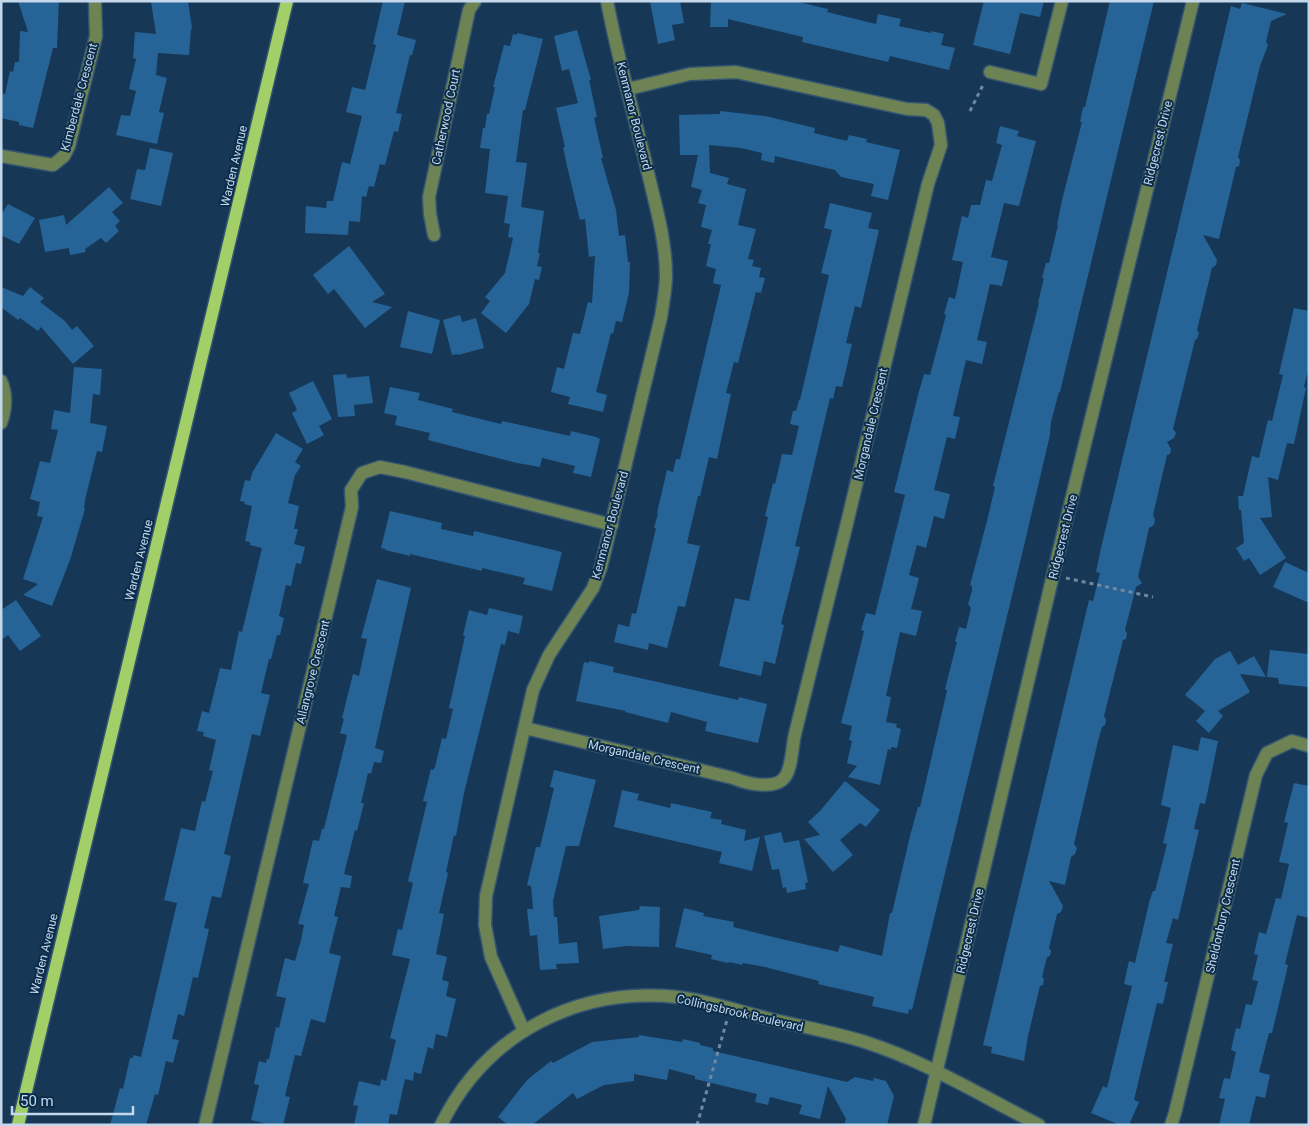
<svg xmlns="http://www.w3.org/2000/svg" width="1310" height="1126" font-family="Roboto,sans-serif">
<rect width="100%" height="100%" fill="#163856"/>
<!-- building -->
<g fill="#266397">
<path d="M18 1H59L57 48H53L33 128 19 125V122L1 118V93L5 94 10 71 13 72 15 62H19L20 31 28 32Z"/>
<path d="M151 1H188L192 28 191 29 189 55 158 53 156 75 167 78 159 112 164 113 157 144 116 135 121 115 130 116 136 91 129 89 136 59 133 58 135 32 156 34Z"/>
<path d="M383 1H405L397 35 416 40 412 55H410L396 113 402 114 398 132 394 131 385 165 380 164 374 187 369 186 366 197 362 196 360 222 349 221 348 235 305 233 306 206 326 208 327 201H333L342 162 350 164 362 116 346 112 352 87 365 90 376 45 373 44Z"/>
<path d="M650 1H680L684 23 672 25 675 40 658 44Z"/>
<path d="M711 1H794L828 9 827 12 876 24 878 14 901 19 899 26 931 33V31L944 34 941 45 955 48 949 70 890 56 888 62 802 42 803 37 728 19V27H710Z"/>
<path d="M984 1H1044L1040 17 1020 13 1010 54 973 45Z"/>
<path d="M1110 1H1154L1060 392H1059L1051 422 1050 435 1023 550 912 1010 909 1009 908 1014 872 1006 874 997 818 984 819 981 765 967 743 963 742 965 729 962 728 963 711 959 712 955 675 947 684 908 704 913 703 916 734 922 733 927 773 937 838 952 840 945 882 956 890 913H892L910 836 918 807H920L946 695 947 690 945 689 957 642H955L959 627 966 629 971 608 968 604 972 591V586L970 585 987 521 995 487 993 486 1039 303H1038L1044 278H1042L1046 263H1049L1058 225H1057L1062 200 1082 122H1080L1083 107H1085Z"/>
<path d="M1242 3 1287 14 1271 21 1266 42 1268 45 1260 66 1238 157 1240 160 1239 166 1236 167 1219 239 1203 235 1217 260 1216 265 1212 268 1197 330 1199 333 1197 339 1195 340 1173 429 1176 433 1174 438 1167 442 1171 449 1170 454 1167 455 1153 515 1155 519 1154 525 1149 528 1138 577 1142 583 1136 587 1125 630 1127 633 1126 639 1123 640 1104 716 1106 720 1105 725 1102 727 1098 741 1074 844 1077 848 1075 854 1071 857 1065 885 1049 881 1063 906 1061 912 1057 914 1049 948 1051 951 1050 956 1047 957 1042 977 1044 979 1043 985 1040 986 1028 1036 1024 1061 991 1053 992 1047 983 1045 1089 600 1093 601 1100 573 1096 572 1101 548 1231 6 1240 9Z"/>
<path d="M577 30 591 80H589L597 117 594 118 603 158H601L616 210 619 236 625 235 628 262H630L629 293 622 322 616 321 613 334 611 333 596 392 607 395 603 412 568 404 570 397 551 392 557 367 564 369 573 333 580 334 588 302 592 303 595 256 589 257 585 219 580 220 567 166 563 147H565L556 108 578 103 569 69 562 71 554 36Z"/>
<path d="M517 33 543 39 525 110H523L516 162 527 163 521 207 544 211 538 253H540L537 266 542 267 539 280 535 279 529 304 506 333 481 313 490 301 485 297 505 273 513 238 508 237 510 224 504 223 508 196 485 193 490 149 480 148 483 128H485L487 114H489L495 87H493L504 45 510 46 513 34 517 35Z"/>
<path d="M720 111 765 116 815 128 814 133 847 141 849 135 867 139 866 142 900 150 888 200 871 196 874 184 841 177 835 170 775 156 774 163 761 160 762 153 741 148 709 145 710 173 729 178 727 184 746 189 738 225 756 229 748 259 754 260 752 266 761 268 759 277 765 278 761 293 756 292 738 363 734 362 726 393 731 394 717 459 709 457 700 496H698L687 543 700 546 685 607 678 606 667 648 649 643 648 650 614 642 618 624 629 627 632 613 636 614 656 528H654L658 513H657L667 470 673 472 676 459H680L721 285 713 283 716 269 706 266 711 244H708L712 230 701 227 706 205 698 203 702 190 691 187 698 155H680L679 115 720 114Z"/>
<path d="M1000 126 1019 131 1017 136 1036 141 1019 206 1004 203 991 257 1008 261 1002 286 990 284 977 340 987 342 982 364 966 360 953 416 960 417 955 439 947 437 934 490 950 494 944 519 934 516 926 548 917 545 909 575 919 578 911 609 922 611 916 636 900 632 886 696 891 697 886 722 897 724 896 727 901 729 897 748 891 747V750L888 749 880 785 848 777 857 766 847 763 852 741 849 740 852 726 841 723 859 652 864 631 861 630 866 613 875 615 905 495 894 492 918 395 924 374 930 375 946 315 944 314 949 297 955 299 963 262 952 260 962 216 968 218 971 205H980L986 180 992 181 1002 145 996 143Z"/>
<path d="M150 148 173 153 161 206 130 199 137 169 145 170Z"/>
<path d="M109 187 123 203 112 212 120 221 115 226 119 231 106 243 101 238 85 249 86 252 70 255 69 248 45 252 39 220 64 215 66 225Z"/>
<path d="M830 203 872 213 868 228 879 230 861 308 855 306 846 343 852 344 842 387 836 386 833 399 830 398 795 546 800 547 781 624 784 625 775 664 764 661 761 676 719 666 735 598 749 601 768 517 765 516 773 483 775 484 782 454 792 455 799 426 790 424 793 411H796L799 400H800L829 275 821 273 832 230 824 228Z"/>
<path d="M8 204 35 218 19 244 1 235V215Z"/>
<path d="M349 246 385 294 372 302 392 307 365 328 334 289 328 294 313 275Z"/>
<path d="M1 287 23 296 30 287 44 298 40 302 65 321 72 330 77 326 94 346 73 364 41 327 38 331 20 318 18 320 1 307Z"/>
<path d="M1294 308 1309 311V366L1304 387 1306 388 1294 444 1287 443 1278 480 1268 477 1272 517 1260 518 1286 558 1260 575 1249 558 1244 561 1236 548 1244 543 1241 510H1239L1238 496H1243L1252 456 1259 458 1268 420 1272 421 1283 375 1279 374Z"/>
<path d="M408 311 440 320 432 354 400 347Z"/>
<path d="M460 315 462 322 476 318 484 348 458 355 457 354 452 355 443 320Z"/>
<path d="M74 367 102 369 100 395 93 394 90 423 107 426 102 452 97 451 85 500 84 508 85 509 70 560 52 606 23 595 38 584 23 579 43 517 37 516 40 502 30 499 40 461 50 463 58 430 51 429 54 410 70 413Z"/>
<path d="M346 374 347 378 369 376 373 403 354 405 355 416 338 417 333 375Z"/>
<path d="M313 381 332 419 319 426 324 435 307 444 292 413 297 410 289 393Z"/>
<path d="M390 387 420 393 418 400 453 409 452 412 501 424 502 421 570 436 571 431 596 437 600 439 591 477 573 473 575 466 542 458 540 467 517 463 428 440 430 433 395 425 397 416 384 413Z"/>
<path d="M276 433 303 449 295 462 301 466 295 475 288 503 299 506 294 529H298L294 544 305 547 301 564 296 563 291 586 286 585 279 616 284 618 280 635H277L271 659H269L261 693 270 695 260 736 252 734 224 854 231 856 221 898 212 896 204 928 209 929 198 978 193 977 184 1016 178 1014 172 1039 179 1040 173 1063 166 1061 158 1095 155 1094 146 1125H110L120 1088 123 1089 130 1058H133V1055L141 1057 177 903 164 900 181 828 195 831 202 801 205 802 213 771 209 770 216 740 203 736 204 732 197 731 202 711 209 713 220 668 231 670 239 631 242 632 262 548 250 545V542L245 541 252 506 244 504 245 502 240 501 245 480 250 481 252 473Z"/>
<path d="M390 511 442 523 441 529 473 536 474 531 562 552 552 591 523 584 525 578 482 568V571L410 554V556L385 550 386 549 381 548Z"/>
<path d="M1285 562 1309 573V603L1273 587Z"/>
<path d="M377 579 411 588 375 748 384 751 381 763 374 762 371 774 368 773 361 803H364L357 831 355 830 344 874 352 876 350 888 341 887 334 916 338 917 329 953 341 956 325 1023 311 1019 301 1056 295 1055 285 1096 290 1097 283 1125H271L251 1120 259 1085 254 1084 259 1061 266 1063 267 1059H269L276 1027 279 1028 286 998 276 996 285 958 295 961 301 940 304 925 298 924 309 884 303 883 313 840 319 841 322 829H324L347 735 340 733 344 719 342 718 353 674 359 676 367 639 361 638Z"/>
<path d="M16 600 41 636 20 651 8 635 1 640V610Z"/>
<path d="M489 608 523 616 519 634 508 631 505 645 501 644 464 793 456 836 454 835 446 872 448 873 439 913 444 914 436 954 447 957 442 980 449 982 446 996 456 999 447 1037 436 1034 433 1049 428 1047 421 1074 414 1072 413 1081 405 1079 397 1115 390 1114 388 1125H354L358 1106 353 1105 359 1081 380 1086 381 1079 386 1081 396 1040 390 1038 410 959 392 955 398 929 402 930 413 883 408 881 427 802 423 801 431 769 433 770 435 767 442 738 446 739 453 709 449 708 465 636 463 635 469 610 487 615Z"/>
<path d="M1270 650 1309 654V687L1279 684 1278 678 1267 677Z"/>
<path d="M1230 651 1238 665 1254 656 1266 677 1240 674 1250 692 1218 711 1223 716 1209 733 1196 721 1205 711 1185 695 1215 659Z"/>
<path d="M589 661 614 667 613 672 738 700 739 697 767 704 758 743 705 731 707 722 671 712 668 723 625 712 626 711 576 701 584 662 589 663Z"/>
<path d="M1201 737 1218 741 1210 781 1205 804 1200 803 1194 829 1199 830 1178 920 1173 918 1166 943 1173 944 1164 982H1168L1163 1004 1157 1003 1134 1100 1139 1102 1129 1125H1120L1091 1113 1103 1086 1107 1088 1132 986 1124 984 1129 961 1135 963 1150 899 1153 891H1155L1167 844 1163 843 1171 808 1161 805 1173 745 1198 751Z"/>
<path d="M554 770 596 780 579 846H566L553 901 554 917H557L559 944 577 942 579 963 556 964 557 969 540 970 537 935 530 936 527 909H533L531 886 527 885 536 847H540L554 788 550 787Z"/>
<path d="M845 781 880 810 866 827 860 823 840 840 853 855 833 872 804 839 820 835 808 822 820 811Z"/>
<path d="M1294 783 1309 786V918L1297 915 1285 964 1288 965 1286 974 1272 1033H1269L1259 1072 1270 1075 1265 1098 1256 1096 1249 1125H1219L1225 1099 1219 1098 1224 1078 1230 1079 1236 1052 1231 1050 1236 1028 1240 1029 1246 1004 1252 1005 1258 981 1252 980 1258 955 1254 954 1259 932 1266 934 1276 898 1281 899 1289 864 1279 862 1288 823 1284 822Z"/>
<path d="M622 790 639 794 637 800 670 808 671 803 712 812 710 818 722 820 721 824 746 830 744 841 760 837 752 871 719 863 722 852 614 827Z"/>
<path d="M781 832 784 843 799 840 808 882 805 883 806 889 787 893 786 887 783 888 779 869 772 870 764 836Z"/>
<path d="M640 906 660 907 659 947 626 946 603 949 599 916 639 910Z"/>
<path d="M639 1035 682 1042 683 1039 700 1043V1045L713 1048V1051L847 1082 855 1077 873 1081 874 1078 886 1081 894 1096 887 1125H844L846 1119 828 1086 820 1119 799 1114 802 1105 770 1097 768 1105 755 1102 757 1094 695 1079V1076L669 1069 667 1080 634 1074V1081L604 1085 577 1099 573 1093 532 1125H508L498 1117 527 1080 551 1061 553 1063 592 1042 639 1037Z"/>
</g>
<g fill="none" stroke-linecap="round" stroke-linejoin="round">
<!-- minor casing -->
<g stroke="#365571" stroke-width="15">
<g id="minor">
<path d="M990 72 1041 84 1062 1"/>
<path d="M1 156 53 165 64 156 69 146 96 36 95 1"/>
<path d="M434 235 430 214 429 197 469 10 475 1"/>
<path d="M1 381C7 394 6 410 1 423"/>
<path d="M525 728 733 778C745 783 775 791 785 777 792 768 792 746 795 734L847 523 928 184 941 145 938 123 934 115 926 110 907 109 736 72 690 74 628 89"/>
<path d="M524 1031 491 957 485 925 486 896 533 690 549 655 593 588 601 567 661 317C663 303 666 289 666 275 666 237 653 197 645 160 632 107 617 55 607 1"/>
<path d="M205 1125 347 528 352 507 351 490 362 473 380 467 405 472 612 525"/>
<path d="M441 1125C486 1033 577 987 677 997 705 1000 738 1011 766 1018 798 1026 833 1032 865 1042 925 1061 982 1096 1039 1125"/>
<path d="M924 1125 1053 575 1193 1"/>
<path d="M1171 1125 1175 1113 1256 775 1267 753 1292 741 1309 746"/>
</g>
</g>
<!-- major casing -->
<g stroke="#365571" stroke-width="15">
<path id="major" d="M18 1125 287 1"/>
</g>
<!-- path -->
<g stroke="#6f89a1" stroke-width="3" stroke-dasharray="4 4" stroke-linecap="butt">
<path d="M970 111 984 83"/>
<path d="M1066 578 1153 597"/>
<path d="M697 1125 727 1020"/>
</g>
<!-- minor -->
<use href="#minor" stroke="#6d8353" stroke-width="12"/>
<!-- major -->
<use href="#major" stroke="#a2cf68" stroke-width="12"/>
</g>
<g text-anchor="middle" stroke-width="4" stroke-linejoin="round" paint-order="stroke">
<!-- street labels -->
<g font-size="12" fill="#c5d7ea" stroke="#0b2d4b">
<text transform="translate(79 97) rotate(-75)" y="4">Kimberdale Crescent</text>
<text transform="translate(634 116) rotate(76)" y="4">Kenmanor Boulevard</text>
<text transform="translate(446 117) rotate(-78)" y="4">Catherwood Court</text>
<text transform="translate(1158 143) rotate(-76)" y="4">Ridgecrest Drive</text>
<text transform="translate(234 166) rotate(-77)" y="4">Warden Avenue</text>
<text transform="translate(871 424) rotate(-77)" y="4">Morgandale Crescent</text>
<text transform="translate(610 525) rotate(-75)" y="4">Kenmanor Boulevard</text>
<text transform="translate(1063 537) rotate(-76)" y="4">Ridgecrest Drive</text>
<text transform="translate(139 560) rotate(-76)" y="4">Warden Avenue</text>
<text transform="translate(313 672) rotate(-76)" y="4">Allangrove Crescent</text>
<text transform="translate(644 757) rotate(13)" y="4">Morgandale Crescent</text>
<text transform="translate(1223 916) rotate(-77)" y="4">Sheldonbury Crescent</text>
<text transform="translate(970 931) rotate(-77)" y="4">Ridgecrest Drive</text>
<text transform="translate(44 954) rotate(-76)" y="4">Warden Avenue</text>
<text transform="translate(740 1013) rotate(13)" y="4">Collingsbrook Boulevard</text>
</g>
</g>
<!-- border -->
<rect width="1310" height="1126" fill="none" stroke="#c5d7ea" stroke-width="5"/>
<!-- scale -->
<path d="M12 1106v8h121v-8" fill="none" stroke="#c5d7ea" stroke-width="2.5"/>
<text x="20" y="1106" font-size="15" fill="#c5d7ea" stroke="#0b2d4b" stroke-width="4" paint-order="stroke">50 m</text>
</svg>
